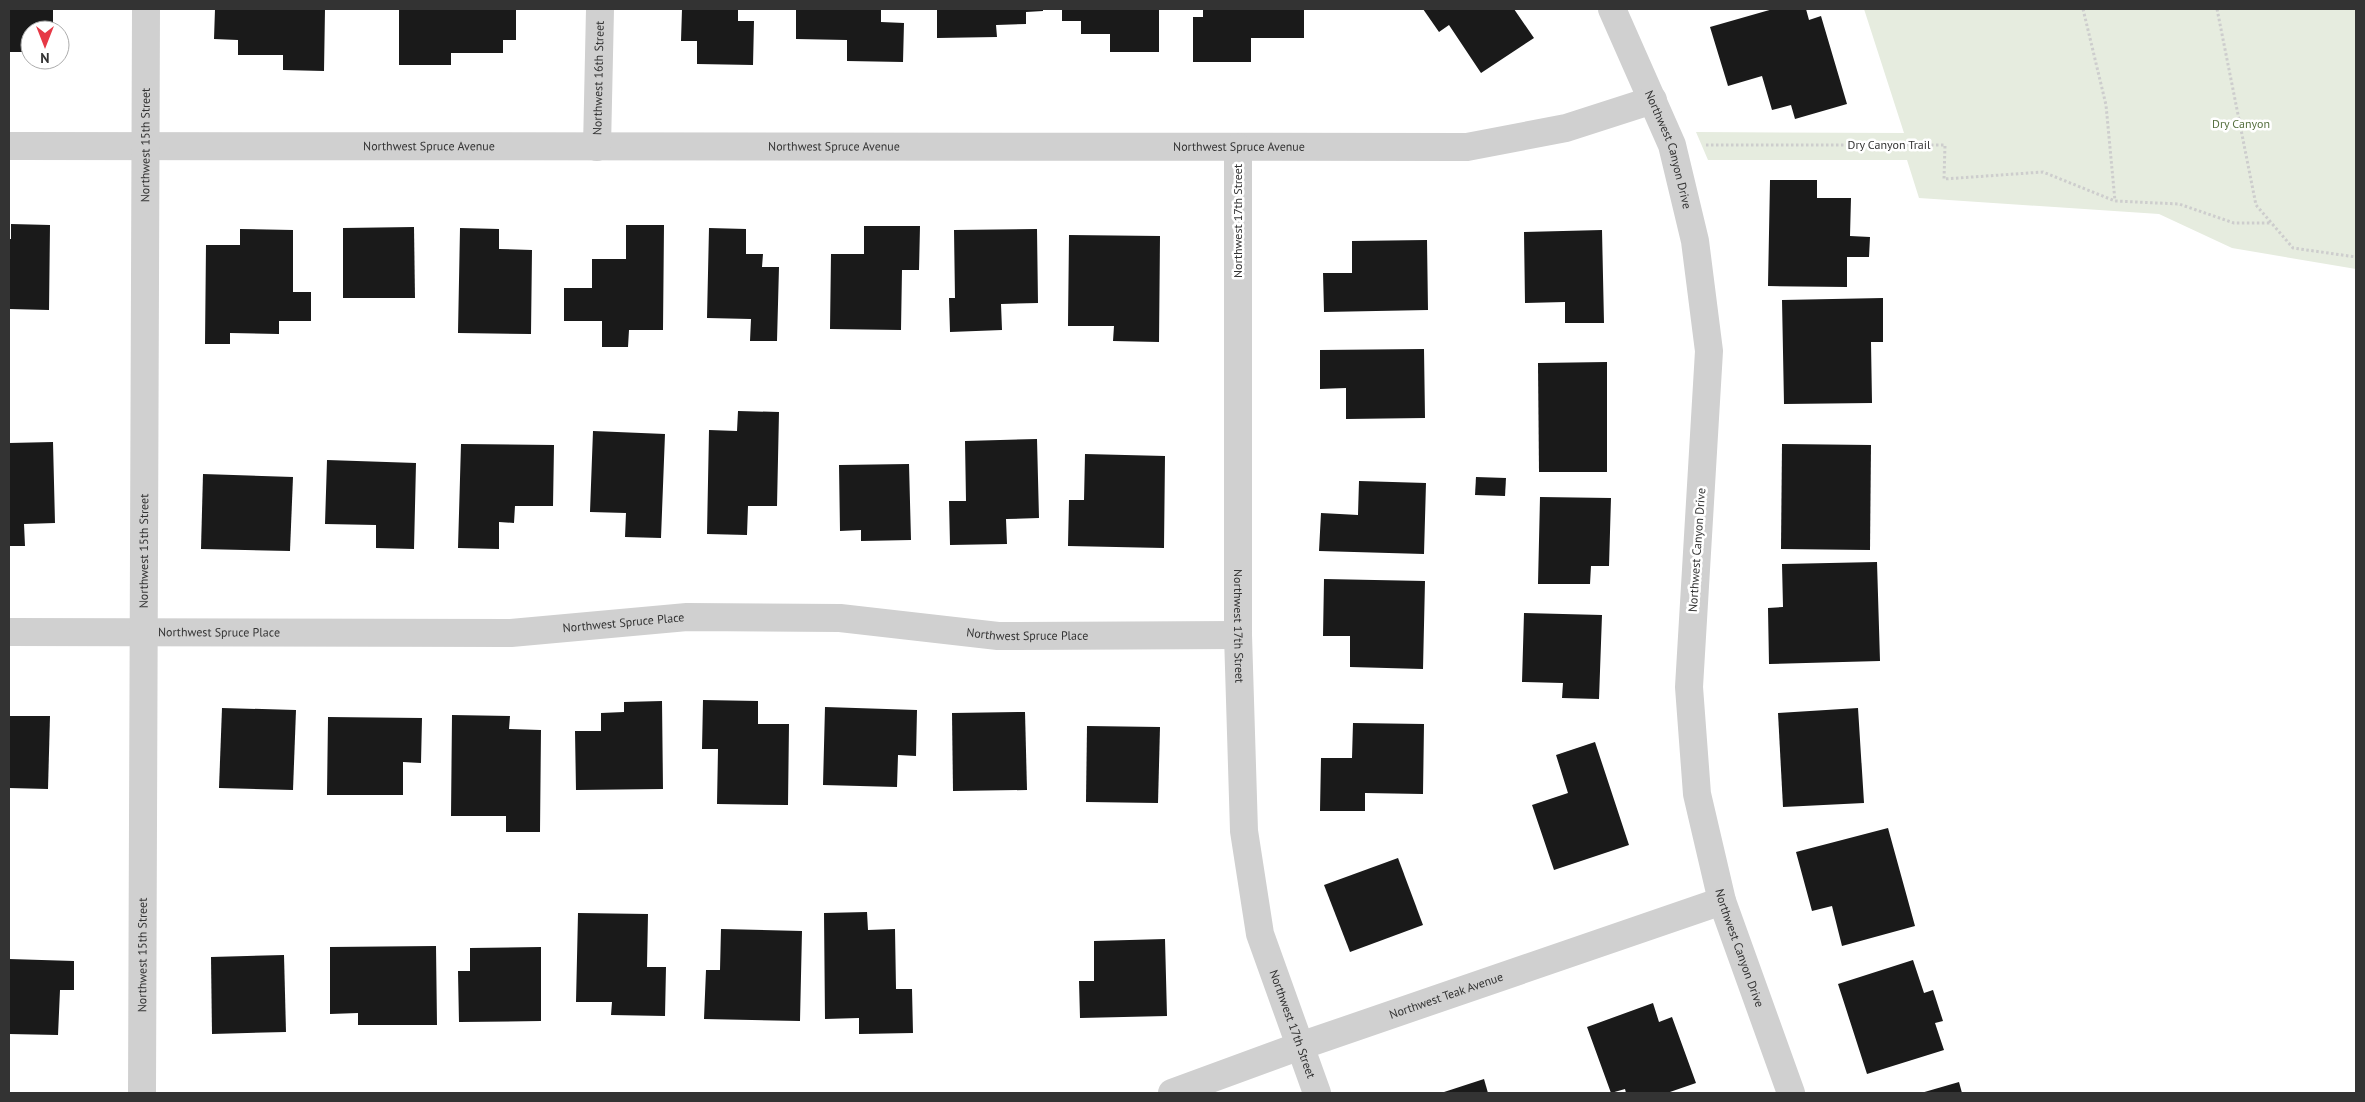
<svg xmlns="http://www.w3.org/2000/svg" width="2365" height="1102" font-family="'PT Sans',sans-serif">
<rect width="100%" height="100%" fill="#fff"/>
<!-- green -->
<path fill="#e6ecdf" d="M1864 9H2356V269L2232 248 2159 214 1919 198 1907 160H1708L1696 132 1904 133Z"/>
<!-- building -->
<g fill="#1a1a1a">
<path d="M9 9H53V30H30V52H9Z"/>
<path d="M215 9H325L324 71 283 70V55H238V40L214 39Z"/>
<path d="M399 9H516V40H503V53H451V65H399Z"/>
<path d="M682 9H738V21H754L753 65 697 64V41H681Z"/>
<path d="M796 9H881V22L904 23 903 62 847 61V40L796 39Z"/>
<path d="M937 9H1043V11L1026 12V24L996 25 997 37 937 38Z"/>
<path d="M1062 9H1159V52H1110V34H1081V21H1062Z"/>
<path d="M1203 9H1304V38H1251V62H1193V17H1203Z"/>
<path d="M1423 9H1514L1534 38 1481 73 1449 25 1439 32Z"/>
<path d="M1773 9H1806L1809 20 1821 16 1847 104 1795 119 1791 105 1772 110 1762 76 1728 86 1710 27Z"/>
<path d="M1770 180H1817V198H1851L1850 236 1870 237 1869 257H1847V287L1768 286Z"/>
<path d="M11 224 50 225 49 310 9 309V239H11Z"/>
<path d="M626 225H664L663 330H629L628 347H602V321H564V288H592V259H626Z"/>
<path d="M864 226H920L919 270H902L901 330 830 329 831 254H864Z"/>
<path d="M414 227 415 298H343V228Z"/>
<path d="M460 228 499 229V249L532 250 531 334 458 333Z"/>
<path d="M709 228 746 229V254H763L762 267H779L777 341H750L751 319 707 318Z"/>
<path d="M240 229 293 230V292H311V321H279V334L230 333V344H205L206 245H240Z"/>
<path d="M1037 229 1038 303 1001 304 1002 330 950 332 949 298H955L954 230Z"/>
<path d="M1602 230 1604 323H1565V302L1525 303 1524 232Z"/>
<path d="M1069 235 1160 236 1159 342 1113 341 1114 326H1068Z"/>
<path d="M1427 240 1428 310 1324 312 1323 273H1352V241Z"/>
<path d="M1883 298V342H1871L1872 403 1784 404 1782 300Z"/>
<path d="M1424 349 1425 418 1346 419V388L1320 389V350Z"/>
<path d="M1607 362V472H1539L1538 363Z"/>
<path d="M738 411 779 412 777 506H748L747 535 707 534 709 430 737 431Z"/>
<path d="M593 431 665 434 661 538 625 537 626 513 590 512Z"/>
<path d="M1037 439 1039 518 1006 519 1007 544 950 545 949 501H966L965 441Z"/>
<path d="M53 442 55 523 24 524 25 546H9V443Z"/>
<path d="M461 444 554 445 553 506H515L514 523 499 522V549L458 548Z"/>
<path d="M1782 444 1871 445 1870 550 1781 549Z"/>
<path d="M1085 454 1165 456 1164 548 1068 546 1069 500H1084Z"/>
<path d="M327 460 416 463 414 549 376 548V525L325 524Z"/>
<path d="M909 464 911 540 861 541V530L840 531 839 465Z"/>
<path d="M203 474 293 477 290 551 201 549Z"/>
<path d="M1476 477 1506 478 1505 496 1475 495Z"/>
<path d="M1359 481 1426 483 1424 554 1319 551 1321 513 1358 515Z"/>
<path d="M1540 497 1611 498 1609 566H1591L1590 584H1538Z"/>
<path d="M1877 562 1880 661 1769 664 1768 608 1783 607 1782 564Z"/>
<path d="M1324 579 1425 581 1423 669 1350 667V636H1323Z"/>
<path d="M1524 613 1602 615 1599 699 1562 698 1563 683 1522 682Z"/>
<path d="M703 700 758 701V724H789L788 805 717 804 718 749H702Z"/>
<path d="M662 701 663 789 576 790 575 731H601V713L624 712V702Z"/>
<path d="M825 707 917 710 916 756 898 755 897 787 823 785Z"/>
<path d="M222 708 296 710 293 790 219 788Z"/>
<path d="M1858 708 1864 803 1783 807 1778 713Z"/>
<path d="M1025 712 1027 790 953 791 952 713Z"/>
<path d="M452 715 510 716 509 729 541 730 540 832H506V816H451Z"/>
<path d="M9 716H50L48 789 9 788Z"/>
<path d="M328 717 422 718 421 763 403 762V795H327Z"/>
<path d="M1353 723 1424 724 1423 794 1365 793V811H1320L1321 758H1352Z"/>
<path d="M1087 726 1160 727 1158 803 1086 802Z"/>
<path d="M1595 742 1629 845 1554 870 1532 805 1568 793 1556 755Z"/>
<path d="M1888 828 1915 926 1842 946 1832 906 1812 911 1796 852Z"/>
<path d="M1398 858 1423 925 1350 952 1324 885Z"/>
<path d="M867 912 868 930 895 929 896 989H912L913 1033 859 1034V1018L825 1019 824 913Z"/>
<path d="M578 913 648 914 647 967H666L665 1016 611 1015 612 1002H576Z"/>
<path d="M721 929 802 931 800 1021 704 1019 706 970H720Z"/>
<path d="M1165 939 1167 1016 1080 1018 1079 981H1094V941Z"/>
<path d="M436 946 437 1025H358V1013L330 1014V947Z"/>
<path d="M541 947V1021L459 1022 458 971H470V948Z"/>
<path d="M284 955 286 1032 212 1034 211 957Z"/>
<path d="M9 959 74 961V990H60L58 1035 9 1034Z"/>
<path d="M1913 960 1924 993 1933 990 1943 1021 1935 1023 1944 1050 1867 1074 1838 984Z"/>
<path d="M1653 1003 1659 1022 1672 1017 1696 1083 1667 1093H1626L1625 1089 1611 1093 1587 1027Z"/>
<path d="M1484 1079 1488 1093H1441Z"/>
<path d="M1959 1082 1962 1093H1921Z"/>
</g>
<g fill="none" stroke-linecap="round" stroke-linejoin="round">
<!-- path -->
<g stroke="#cdcdcd" stroke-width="3" stroke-dasharray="2.5 2.5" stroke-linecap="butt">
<path d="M2083 9 2106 105 2115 201"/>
<path d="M2217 9 2256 205 2293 248 2356 257"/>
<path d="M1706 145H1945L1944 179 2043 172 2115 201 2179 204 2234 223H2271"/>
</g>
<!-- street -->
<g stroke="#d0d0d0" stroke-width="28">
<path id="s1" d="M1612 9 1672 145 1695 241 1709 351 1689 687 1697 794 1722 901 1791 1093"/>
<path id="s2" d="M9 146 1467 147 1566 128 1653 100"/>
<path id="s3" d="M597 147 600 9"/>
<path id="s4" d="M1238 147V635L1244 831 1260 934 1317 1093"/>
<path id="s5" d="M9 632 511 633 687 617 840 618 998 636 1238 635"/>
<path id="s6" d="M142 1093 146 9"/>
<path id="s7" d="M1172 1093 1300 1046 1722 901"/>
</g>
</g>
<g text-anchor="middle" stroke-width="5" stroke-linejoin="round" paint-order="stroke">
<!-- street labels -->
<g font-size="12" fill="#333" stroke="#fff">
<text dy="4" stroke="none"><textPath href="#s3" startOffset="69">Northwest 16th Street</textPath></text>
<text x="1889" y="149">Dry Canyon Trail</text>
<text dy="4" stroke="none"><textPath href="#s6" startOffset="948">Northwest 15th Street</textPath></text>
<text dy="4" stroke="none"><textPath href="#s2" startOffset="420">Northwest Spruce Avenue</textPath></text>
<text dy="4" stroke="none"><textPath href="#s2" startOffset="825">Northwest Spruce Avenue</textPath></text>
<text dy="4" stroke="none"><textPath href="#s2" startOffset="1230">Northwest Spruce Avenue</textPath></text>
<text dy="4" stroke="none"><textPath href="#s1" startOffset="152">Northwest Canyon Drive</textPath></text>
<text transform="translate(1238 221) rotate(-90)" y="4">Northwest 17th Street</text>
<text transform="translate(1697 550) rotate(-86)" y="4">Northwest Canyon Drive</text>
<text dy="4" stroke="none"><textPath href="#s6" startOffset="542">Northwest 15th Street</textPath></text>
<text dy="4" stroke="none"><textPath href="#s5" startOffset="615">Northwest Spruce Place</textPath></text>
<text dy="4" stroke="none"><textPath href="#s4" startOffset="479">Northwest 17th Street</textPath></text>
<text dy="4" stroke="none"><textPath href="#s5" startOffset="210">Northwest Spruce Place</textPath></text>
<text dy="4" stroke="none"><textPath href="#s5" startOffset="1020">Northwest Spruce Place</textPath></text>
<text dy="4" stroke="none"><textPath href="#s1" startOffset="962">Northwest Canyon Drive</textPath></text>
<text dy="4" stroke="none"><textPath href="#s6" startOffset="138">Northwest 15th Street</textPath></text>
<text dy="4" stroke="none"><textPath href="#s7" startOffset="291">Northwest Teak Avenue</textPath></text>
<text dy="4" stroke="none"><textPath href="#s4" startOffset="884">Northwest 17th Street</textPath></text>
</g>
<!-- park labels -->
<g font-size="12" fill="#56703f" stroke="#fff">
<text x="2241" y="128">Dry Canyon</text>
</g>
</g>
<!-- border -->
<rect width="2365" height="1102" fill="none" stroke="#333333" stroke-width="20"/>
<!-- north arrow -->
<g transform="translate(45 45) rotate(180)"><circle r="24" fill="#ffffff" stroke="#adadad"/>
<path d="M0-4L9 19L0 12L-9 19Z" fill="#e63946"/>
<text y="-8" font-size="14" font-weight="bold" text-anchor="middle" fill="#333333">N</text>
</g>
</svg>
